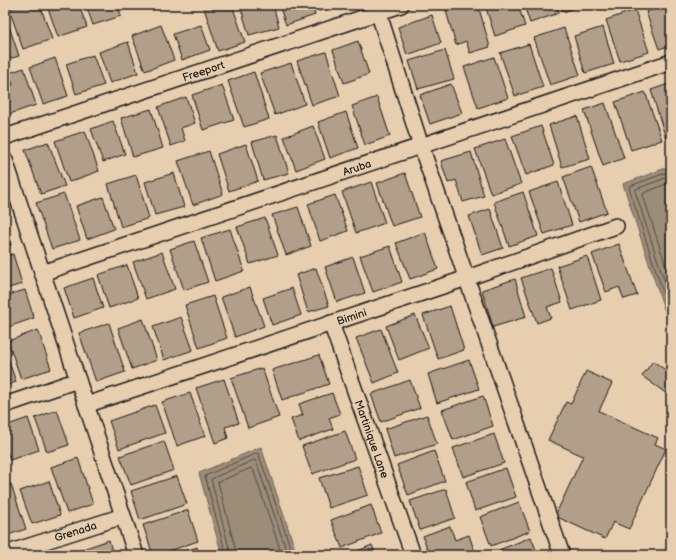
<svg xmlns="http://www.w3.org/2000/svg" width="676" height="560" font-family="'Balsamiq Sans',sans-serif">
<rect width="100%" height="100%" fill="#e7ceaf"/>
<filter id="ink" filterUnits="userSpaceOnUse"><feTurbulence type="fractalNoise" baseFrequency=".025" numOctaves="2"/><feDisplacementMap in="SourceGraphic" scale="8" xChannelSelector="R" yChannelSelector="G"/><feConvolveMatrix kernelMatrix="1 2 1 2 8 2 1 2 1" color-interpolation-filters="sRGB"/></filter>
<g filter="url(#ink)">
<!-- water -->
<g fill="#9c8d79" stroke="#696054">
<path d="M671 166V330L623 184Z"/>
<path d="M261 447 297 555H222L199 473Z"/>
</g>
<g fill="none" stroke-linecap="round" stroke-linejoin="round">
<!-- shore -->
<g stroke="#4f4941" stroke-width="1">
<path d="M671 171 630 186 629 188 671 317"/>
<path d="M671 176 636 189 635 191 671 301"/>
<path d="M671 182 644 193 643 195 671 282"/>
<path d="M226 555 205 476 257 453 259 455 293 555"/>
<path d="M231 555 211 479 254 460 256 461 288 555"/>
<path d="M237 555 218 482 251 468 253 469 282 555"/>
</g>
</g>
<!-- building -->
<g fill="#b19f89" stroke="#1c1c1c">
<path d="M20 5H40L52 39 23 49 9 9Z"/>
<path d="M47 5H79L87 27 58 37Z"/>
<path d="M86 5H118L121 16 93 25Z"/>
<path d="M203 5H232L245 42 218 51Z"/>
<path d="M240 5H273L279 27 249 35Z"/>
<path d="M279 5H311L315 15 286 25Z"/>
<path d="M318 5H342L319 11Z"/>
<path d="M465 5H478L490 47 470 53 466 41 456 45 446 11Z"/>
<path d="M485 5H518L525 26 495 36Z"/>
<path d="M524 5H556L559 13 530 23Z"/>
<path d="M561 5H582L563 12Z"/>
<path d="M603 5H615L604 8Z"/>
<path d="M665 5H671V45L659 49 646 12Z"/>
<path d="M635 10 649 52 620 61 606 20Z"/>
<path d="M5 14 19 56 5 60Z"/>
<path d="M432 15 441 43 407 55 398 27Z"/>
<path d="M161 25 174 60 145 71 132 36Z"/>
<path d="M201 25 210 50 182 60 173 34Z"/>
<path d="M603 27 614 64 585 73 574 36Z"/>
<path d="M564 28 580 75 550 85 534 38Z"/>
<path d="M358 41 369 74 344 83 333 50Z"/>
<path d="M128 42 138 73 110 83 99 52Z"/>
<path d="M529 44 543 87 515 96 500 53Z"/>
<path d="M445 50 454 79 418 89 409 61Z"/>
<path d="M326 52 340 96 312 105 297 61Z"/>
<path d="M93 55 104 85 76 94 66 64Z"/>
<path d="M494 57 508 98 478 108 464 67Z"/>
<path d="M55 58 68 96 43 104 30 67Z"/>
<path d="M291 63 305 104 275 115 260 73Z"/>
<path d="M24 68 36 105 7 115 5 108V88L13 85 9 73Z"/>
<path d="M254 72 269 119 244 127 228 81Z"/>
<path d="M671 83V138L666 139 651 90Z"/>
<path d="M451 84 462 113 430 124 420 95Z"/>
<path d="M222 85 234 120 203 130 192 95Z"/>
<path d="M645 92 662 140 631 150 615 102Z"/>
<path d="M186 97 195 123 181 128 185 141 171 146 158 107Z"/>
<path d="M377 97 390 136 365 145 352 106Z"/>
<path d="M605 103 624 158 603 166 584 110Z"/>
<path d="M151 109 163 148 133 157 121 118Z"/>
<path d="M346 112 358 148 330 158 318 122Z"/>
<path d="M577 116 590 159 562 167 549 125Z"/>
<path d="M113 121 125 154 103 162 91 129Z"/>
<path d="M313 126 325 159 296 170 284 137Z"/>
<path d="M541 126 554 165 526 175 512 136Z"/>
<path d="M85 131 99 171 69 182 55 141Z"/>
<path d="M277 135 289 173 263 180 252 142Z"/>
<path d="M505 139 521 184 491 194 475 149Z"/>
<path d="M48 142 65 186 41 194 25 150Z"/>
<path d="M246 144 258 181 229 191 217 154Z"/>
<path d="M209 151 223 194 193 205 178 161Z"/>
<path d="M471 152 484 196 463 202 456 180 448 183 441 161Z"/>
<path d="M591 167 607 212 579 222 563 177Z"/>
<path d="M174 173 184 207 155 215 145 182Z"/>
<path d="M405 173 420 217 392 226 377 183Z"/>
<path d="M136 175 149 218 121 227 108 184Z"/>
<path d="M371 182 385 223 356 233 342 192Z"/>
<path d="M558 182 572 225 544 234 529 192Z"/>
<path d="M523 192 538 236 509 246 494 202Z"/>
<path d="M64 194 80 240 52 249 36 203Z"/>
<path d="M335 195 348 231 320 241 308 204Z"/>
<path d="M103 197 114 229 87 239 76 206Z"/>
<path d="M298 207 311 246 286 255 272 215Z"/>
<path d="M490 209 503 248 482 255 469 216Z"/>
<path d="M265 218 278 255 250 264 237 227Z"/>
<path d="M5 228 11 245 5 247Z"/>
<path d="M230 229 244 271 215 281 201 238Z"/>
<path d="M425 232 438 269 410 279 396 243Z"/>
<path d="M194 241 208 282 184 290 170 249Z"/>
<path d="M619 244 637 295 624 299 619 287 606 292 592 254Z"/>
<path d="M390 246 402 282 373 292 360 256Z"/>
<path d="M162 252 175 289 146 299 133 262Z"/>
<path d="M13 254 22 284 5 289V256Z"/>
<path d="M587 256 601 300 572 310 557 266Z"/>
<path d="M353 257 365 293 337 302 325 267Z"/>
<path d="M127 265 138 298 109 308 98 275Z"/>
<path d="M316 268 329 306 308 312 296 275Z"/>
<path d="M551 268 562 302 547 307 551 318 537 323 521 278Z"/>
<path d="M93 278 103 308 74 318 64 288Z"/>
<path d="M515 279 526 317 493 327 482 290Z"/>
<path d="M250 287 264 326 235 337 221 297Z"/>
<path d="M292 288 301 315 272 325 263 298Z"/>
<path d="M25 290 34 318 5 328V296Z"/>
<path d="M213 296 227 338 199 348 185 305Z"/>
<path d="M450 306 464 350 438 359 423 315Z"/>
<path d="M415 315 429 348 399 360 386 326Z"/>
<path d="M181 317 193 350 164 360 153 327Z"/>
<path d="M143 319 157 360 132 369 118 328Z"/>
<path d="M109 323 125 372 96 382 79 333Z"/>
<path d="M381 329 398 373 374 383 356 338Z"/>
<path d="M38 330 51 369 21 379 8 341Z"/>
<path d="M5 350 16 382 5 386Z"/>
<path d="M319 355 329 384 282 400 272 370Z"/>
<path d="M469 360 479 389 437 403 428 374Z"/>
<path d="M653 361 671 374V389L667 394 642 376Z"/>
<path d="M262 368 279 417 248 428 231 378Z"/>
<path d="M586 371 612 383 599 411 658 438 655 444 666 449 629 529 613 522 605 539 555 516 583 456 548 440 566 402 571 404Z"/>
<path d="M224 379 239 423 225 427 228 438 215 443 196 388Z"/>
<path d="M410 380 420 408 381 422 371 394Z"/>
<path d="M190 393 205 436 177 446 162 402Z"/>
<path d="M332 393 340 414 329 418 333 429 299 441 291 419 303 415 299 404Z"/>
<path d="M483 396 493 426 453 440 442 410Z"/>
<path d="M155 405 165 433 119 449 109 421Z"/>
<path d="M57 410 69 445 47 452 35 418Z"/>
<path d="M427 415 437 444 394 458 385 429Z"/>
<path d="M28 418 39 450 10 460 5 446V426Z"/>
<path d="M345 431 355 459 312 474 302 446Z"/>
<path d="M494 434 504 463 463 477 453 448Z"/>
<path d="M164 441 174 470 131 485 120 456Z"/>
<path d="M434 451 445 481 408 495 397 465Z"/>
<path d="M78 458 93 504 67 513 51 467Z"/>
<path d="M358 466 368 495 329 508 319 478Z"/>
<path d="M506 468 516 497 475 511 466 482Z"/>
<path d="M177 476 187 504 140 520 131 491Z"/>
<path d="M49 481 60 515 32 524 20 491Z"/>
<path d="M11 484 26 529 5 536V486Z"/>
<path d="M446 489 455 518 420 530 410 501Z"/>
<path d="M519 502 530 531 491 546 480 517Z"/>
<path d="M371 505 381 533 342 548 331 520Z"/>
<path d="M188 510 198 541 157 555H153L143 525Z"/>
<path d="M450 526 455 540 469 535 474 550 459 555H429L423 536Z"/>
<path d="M531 537 538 555H501L499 550Z"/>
<path d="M109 540 113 555H81L80 550Z"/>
<path d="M372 545 376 555H348Z"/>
<path d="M197 547 199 555H174Z"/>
<path d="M73 551 75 555H60Z"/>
</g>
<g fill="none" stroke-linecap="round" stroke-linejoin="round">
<!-- minor casing -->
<g stroke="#1c1c1c" stroke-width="18">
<g id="minor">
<path d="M376 5 421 146 562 555"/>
<path id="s1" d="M5 137 401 5"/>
<path d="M5 160 136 555"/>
<path id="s2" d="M42 273 671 62"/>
<path id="s3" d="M331 323 413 555"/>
<path d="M5 405 78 380"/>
<path id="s4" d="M86 405 467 278 616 226"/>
<path id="s5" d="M5 554 123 516"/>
</g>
</g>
<!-- minor -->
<use href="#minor" stroke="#e7ceaf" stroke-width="15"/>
</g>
</g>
<g text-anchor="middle" stroke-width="3" stroke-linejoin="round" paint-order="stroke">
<!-- street labels -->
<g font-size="11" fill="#1c1c1c" stroke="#e7ceaf">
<text dy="4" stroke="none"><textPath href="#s1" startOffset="209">Freeport</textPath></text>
<text dy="4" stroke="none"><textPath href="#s2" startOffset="332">Aruba</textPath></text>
<text dy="4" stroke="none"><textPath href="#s4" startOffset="280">Bimini</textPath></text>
<text dy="4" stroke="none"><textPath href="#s3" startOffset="123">Martinique Lane</textPath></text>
<text dy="4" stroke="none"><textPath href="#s5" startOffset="74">Grenada</textPath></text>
</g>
</g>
<!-- margin -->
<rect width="676" height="560" fill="none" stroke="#e7ceaf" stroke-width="20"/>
<rect x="10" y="10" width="656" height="540" fill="none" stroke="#1c1c1c" stroke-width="1.5" filter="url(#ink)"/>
</svg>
